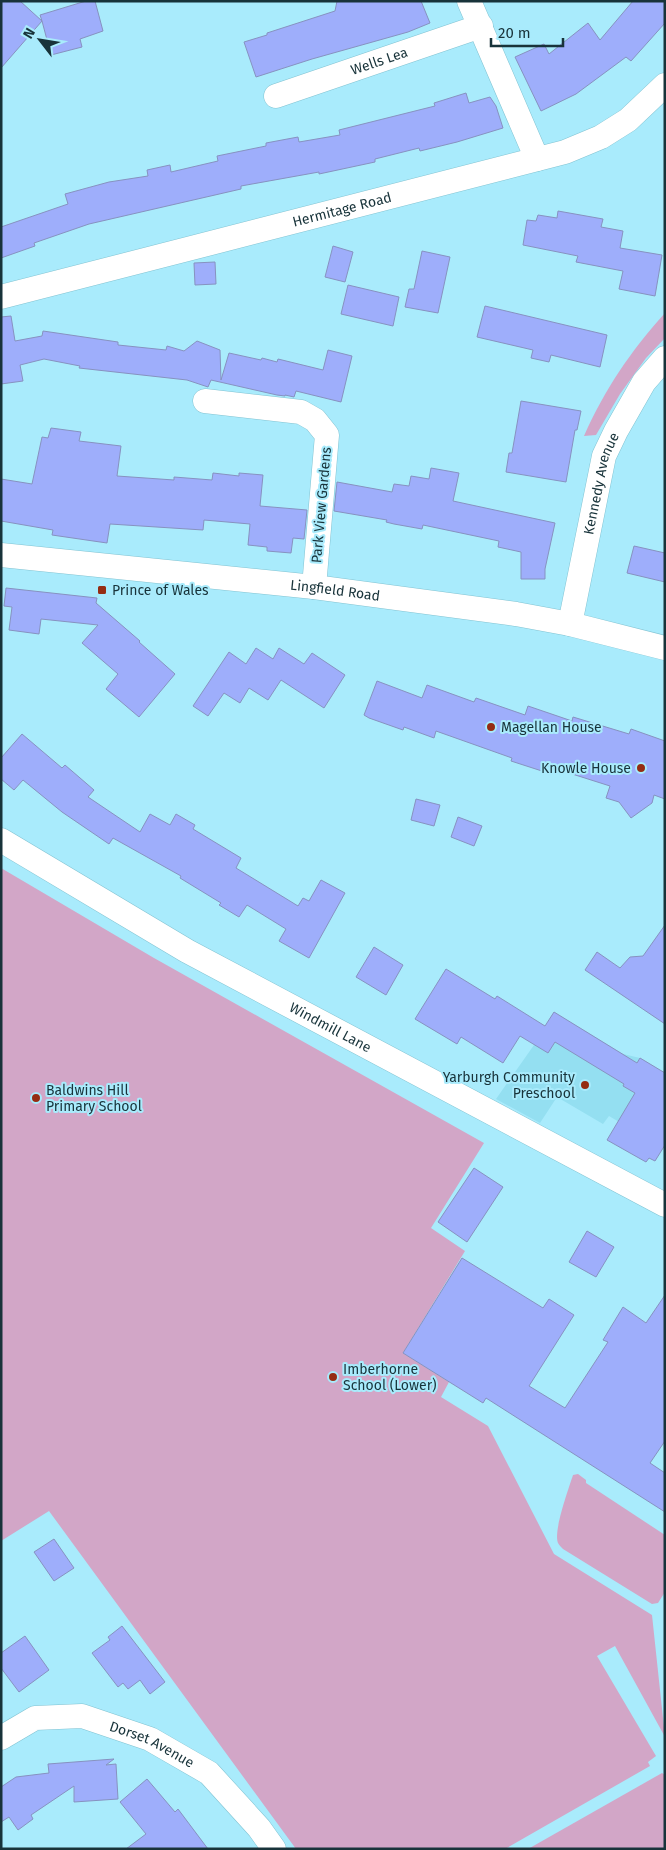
<svg xmlns="http://www.w3.org/2000/svg" width="666" height="1850" font-family="'Fira Sans',sans-serif">
<rect width="100%" height="100%" fill="#a9ebfc"/>
<!-- built -->
<path fill="#94dff1" d="M554 1012 623 1054 640 1058 665 1073V1149L609 1116 603 1124 557 1097 540 1123 496 1099 534 1045Z"/>
<!-- green -->
<g fill="#d2a6c7">
<path d="M665 313V338L646 358 620 394 596 435 584 436C605 389 630 352 665 313Z"/>
<path d="M1 868 154 958 484 1143 431 1228 465 1251 403 1353 449 1382 441 1397 488 1426 554 1554 652 1615 665 1737 615 1646 597 1656 656 1756 648 1762 650 1766 505 1849H296L49 1511 1 1541Z"/>
<path d="M578 1474 586 1480V1483L665 1535V1592L658 1603 652 1604 563 1549C561 1547 559 1545 558 1543 553 1531 569 1488 573 1475Z"/>
<path d="M662 1773 665 1775V1849H528Z"/>
</g>
<!-- building -->
<g fill="#9eaefb" stroke="#8792c0">
<path d="M1 1H20L42 21 40 15 86 1H95L103 31 80 39 82 47 51 55 42 21 1 68Z"/>
<path d="M337 1H421L430 23 408 32 312 59 256 77 244 42 267 35V33L335 11Z"/>
<path d="M633 1H665V23L631 61 626 57 576 94 541 111 515 57 544 44 549 54 588 23 600 40Z"/>
<path d="M466 93 469 103 490 97 496 106 503 128 457 142 420 151 419 148 375 159V162L319 174V172L241 186V189L89 224 34 243 35 246 1 258V227L68 204 65 194 109 182 148 176 147 170 170 165 171 172 218 161 217 156 266 146V143L298 137 299 142 340 135 339 130 435 106 434 103Z"/>
<path d="M558 211 603 219 601 227 623 231 620 248 662 255 655 296 619 289 623 271 576 262 578 256 523 245 527 220 536 221 538 215 557 218Z"/>
<path d="M333 246 353 252 345 282 325 277Z"/>
<path d="M422 251 450 257 438 313 405 307 409 289H414Z"/>
<path d="M215 262 216 284 195 285 194 263Z"/>
<path d="M348 285 399 297 393 326 341 314Z"/>
<path d="M485 306 607 335 600 367 551 355 549 362 531 358 533 350 477 337Z"/>
<path d="M11 316 15 341 42 336 43 331 118 342V345L166 350 167 346 184 351 197 341 220 350 221 380 229 353 261 360 262 358 277 362 278 359 323 370 328 350 352 356 341 402 296 391 294 397 285 395V396L277 395 211 380 208 387 187 380 79 368 80 366 44 359 20 365 23 381 1 384V317Z"/>
<path d="M521 401 581 411 577 430H575L566 482 506 472 509 453H512Z"/>
<path d="M51 428 81 432 79 441 121 446 117 476 174 480V477L212 480 213 473 239 476V473L263 475 260 506 307 510 304 539 293 538 291 553 267 551V547L248 545 250 524 204 520 203 530 110 524 107 543 52 535 53 530 1 521V479L32 484 42 437 48 438Z"/>
<path d="M431 468 459 473 453 501 555 523 545 569V579H521V552L498 547 499 541 423 525 422 529 394 524 386 522 387 520 334 511 337 482 392 492 394 484 409 486 411 476 429 479Z"/>
<path d="M634 546 665 553V582L627 573Z"/>
<path d="M6 588 97 598 96 603 140 641 139 642 175 674 139 717 106 689 118 674 82 643 98 625 41 619 39 634 9 630 12 607 4 606Z"/>
<path d="M256 648 273 659 279 648 304 664 312 653 345 675 324 708 281 680 268 700 249 688 240 703 224 693 208 716 193 706 229 652 246 664Z"/>
<path d="M377 681 422 698 427 685 474 702 476 698 525 715 528 706 572 721 573 717 629 734 631 729 665 741V799L654 795 652 803 631 818 619 802 606 798 610 786 547 766 545 772 511 761 512 758 436 731 434 738 404 727 403 730 369 718 364 715Z"/>
<path d="M22 734 62 768 65 765 94 790 88 797 140 832 150 814 170 825 176 814 195 825 193 829 241 858 236 868 298 906 303 898 309 901 321 880 345 893 309 958 279 941 286 929 247 905 239 917 219 905 221 903 180 878 181 876 113 838 109 844 62 812 23 780 14 790 1 779V758Z"/>
<path d="M416 799 440 805 434 826 411 820Z"/>
<path d="M458 817 482 826 474 846 451 837Z"/>
<path d="M665 925V1024L585 970 597 952 620 968 630 957 643 956Z"/>
<path d="M374 947 403 965 386 995 356 977Z"/>
<path d="M446 969 495 999 497 996 545 1026 554 1012 637 1063 640 1058 665 1073V1145L655 1161 649 1158 646 1162 607 1140 635 1093 623 1086 624 1084 555 1042 548 1053 520 1036 503 1063 461 1037 457 1044 415 1019Z"/>
<path d="M474 1168 503 1187 467 1242 438 1222Z"/>
<path d="M587 1231 614 1247 596 1277 569 1262Z"/>
<path d="M462 1258 543 1308 549 1299 574 1315 529 1386 565 1408 608 1342 603 1340 623 1307 646 1323 665 1295V1441L650 1463 665 1473V1512L486 1398 483 1403 403 1353Z"/>
<path d="M54 1539 74 1568 54 1581 34 1552Z"/>
<path d="M122 1626 165 1682 150 1694 140 1680 128 1689 123 1683 118 1687 92 1653 110 1640 108 1637Z"/>
<path d="M25 1636 49 1670 19 1692 1 1668V1653Z"/>
<path d="M114 1759 106 1765 116 1764 118 1799 74 1802V1786L31 1815 33 1819 18 1830 9 1817 1 1822V1787L16 1777 49 1773 48 1764Z"/>
<path d="M147 1779 175 1812 178 1809 208 1849H126L146 1834 120 1802Z"/>
</g>
<g fill="none" stroke-linecap="round" stroke-linejoin="round">
<!-- minor casing -->
<g stroke="#82c3d2" stroke-width="25">
<g id="minor">
<path d="M469 1 537 159"/>
<path id="s1" d="M276 96 481 26"/>
<path id="s2" d="M1 297 565 152 601 137 628 120 665 85"/>
<path d="M205 401 301 412 315 420 327 435 314 587"/>
<path id="s3" d="M1 555 314 587 516 614 570 624 665 648"/>
<path id="s4" d="M570 624 604 456 616 431 644 382 665 358"/>
<path id="s5" d="M1 840 187 951 665 1205"/>
<path id="s6" d="M1 1738 35 1718 82 1716 150 1739 209 1773 259 1828 274 1849"/>
</g>
</g>
<!-- minor -->
<use href="#minor" stroke="#fff" stroke-width="24"/>
</g>
<!-- markers -->
<g fill="#952c13" stroke="#a9ebfc" stroke-width="2">
<rect x="97" y="585" width="10" height="10" rx="2.5"/>
<circle cx="491" cy="727" r="5"/>
<circle cx="641" cy="768" r="5"/>
<circle cx="585" cy="1085" r="5"/>
<circle cx="36" cy="1098" r="5"/>
<circle cx="333" cy="1377" r="5"/>
</g>
<g text-anchor="middle" stroke-width="4" stroke-linejoin="round" paint-order="stroke">
<!-- street labels -->
<g font-size="14" fill="#18333a" stroke="#a9ebfc">
<text dy="5" stroke="none"><textPath href="#s1" startOffset="109">Wells Lea</textPath></text>
<text dy="5" stroke="none"><textPath href="#s2" startOffset="352">Hermitage Road</textPath></text>
<text dy="5" stroke="none"><textPath href="#s4" startOffset="144">Kennedy Avenue</textPath></text>
<text transform="translate(321 505) rotate(-85)" y="5">Park View Gardens</text>
<text dy="5" stroke="none"><textPath href="#s3" startOffset="336">Lingfield Road</textPath></text>
<text dy="5" stroke="none"><textPath href="#s5" startOffset="379">Windmill Lane</textPath></text>
<text dy="5" stroke="none"><textPath href="#s6" startOffset="162">Dorset Avenue</textPath></text>
</g>
<!-- poi labels -->
<g font-size="14" fill="#18333a" stroke="#a9ebfc" text-anchor="start">
<text x="112" y="595">Prince of Wales</text>
<text x="501" y="732">Magellan House</text>
<text x="631" y="773" text-anchor="end">Knowle House</text>
<text x="575" y="1082" text-anchor="end">Yarburgh Community<tspan x="575" dy="16">Preschool</tspan></text>
<text x="46" y="1095">Baldwins Hill<tspan x="46" dy="16">Primary School</tspan></text>
<text x="343" y="1374">Imberhorne<tspan x="343" dy="16">School (Lower)</tspan></text>
</g>
</g>
<!-- border -->
<rect width="666" height="1850" fill="none" stroke="#18333a" stroke-width="5"/>
<!-- north arrow -->
<g transform="translate(40 40) rotate(301)" stroke="#a9ebfc" stroke-width="4" paint-order="stroke">
<path d="M0-4L9 19L0 12L-9 19Z" fill="#18333a"/>
<text y="-8" font-size="14" font-weight="bold" text-anchor="middle" fill="#18333a">N</text>
</g>
<!-- scale -->
<path d="M491 38v8h72v-8" fill="none" stroke="#18333a" stroke-width="2.5"/>
<text x="498" y="38" font-size="15" fill="#18333a" stroke="#a9ebfc" stroke-width="4" paint-order="stroke">20 m</text>
</svg>
